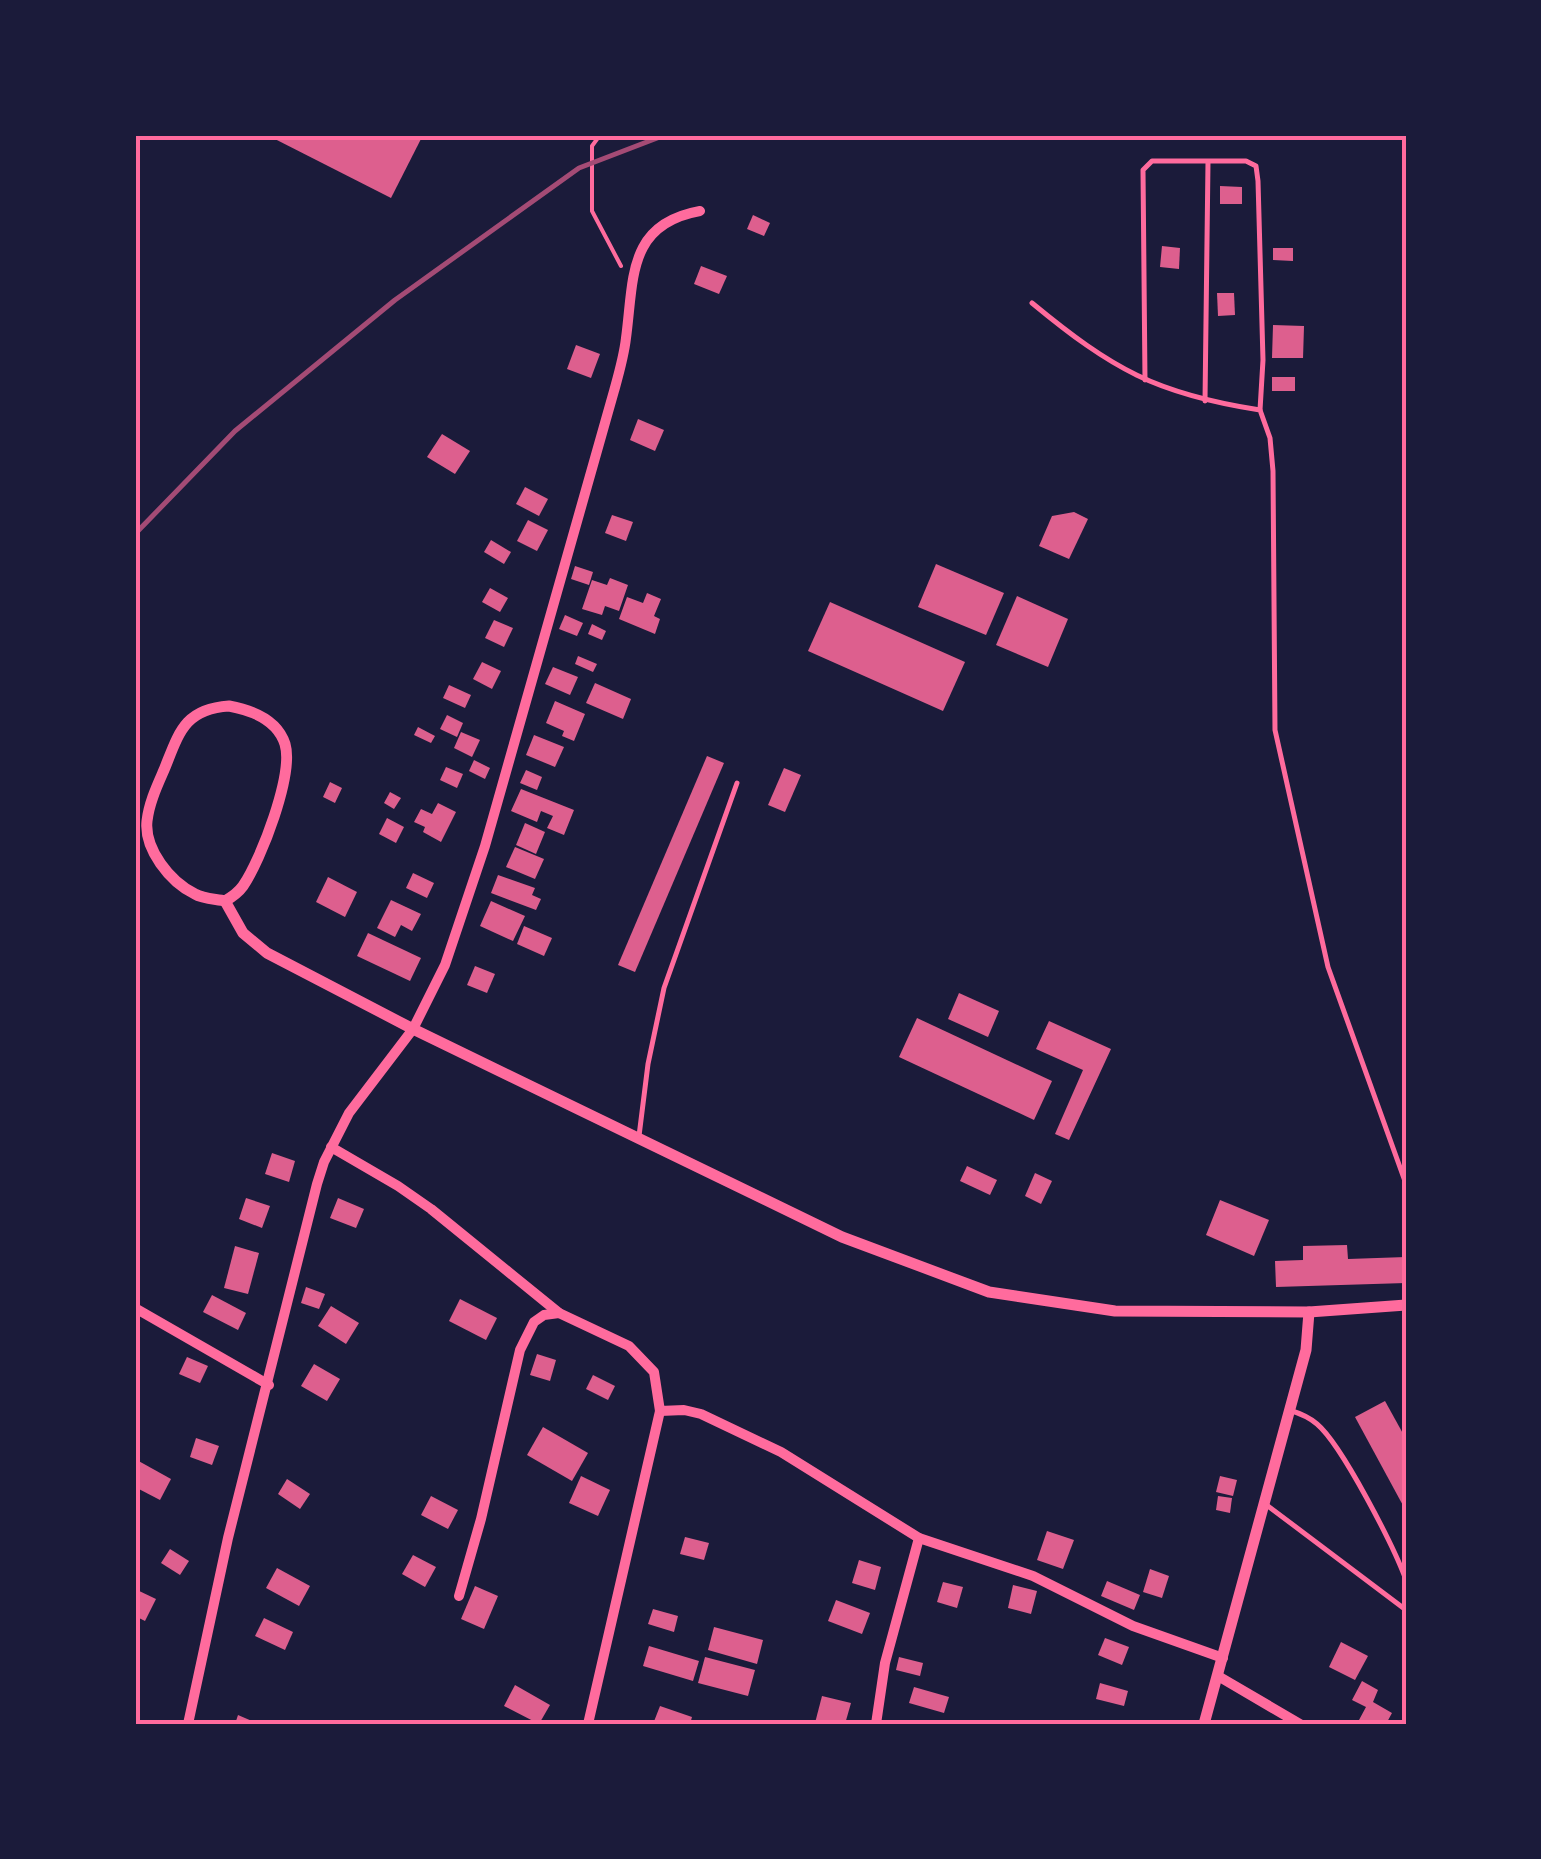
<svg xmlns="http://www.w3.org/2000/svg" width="1541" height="1859" font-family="'Exo 2',sans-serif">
<rect width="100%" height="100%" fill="#1b1b3a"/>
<!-- building -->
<g fill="#dd5f8e">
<path d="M267 135H423L391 198Z"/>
<path d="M1220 186 1242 187V204H1220Z"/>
<path d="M753 215 770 223 764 236 747 229Z"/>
<path d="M1162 246 1180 248 1179 269 1160 267Z"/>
<path d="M1273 248H1293V261L1273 260Z"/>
<path d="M701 266 727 276 719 294 694 284Z"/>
<path d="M1217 293H1234L1235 315 1218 316Z"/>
<path d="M1273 325 1304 326 1303 358H1272Z"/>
<path d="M576 345 600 354 591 378 567 369Z"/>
<rect x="1272" y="377" width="23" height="14"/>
<path d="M638 419 664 430 655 451 630 440Z"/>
<path d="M442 434 470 451 455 474 427 457Z"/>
<path d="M525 487 548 499 539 516 516 504Z"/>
<path d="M1074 512 1088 519 1069 559 1039 546 1052 516Z"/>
<path d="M612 515 633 522 626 541 605 533Z"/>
<path d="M528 520 548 530 537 551 517 541Z"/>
<path d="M491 540 511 552 504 564 484 552Z"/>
<path d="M936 564 1004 593 986 635 918 607Z"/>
<path d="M575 566 593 572 589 585 571 579Z"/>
<path d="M610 578 628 585 619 611 605 606 602 615 582 609 592 580 607 585Z"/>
<path d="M490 588 508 598 500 612 482 602Z"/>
<path d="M647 593 661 599 654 616 660 619 655 634 619 619 627 597 643 603Z"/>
<path d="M1017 596 1068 619 1048 667 996 645Z"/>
<path d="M830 602 965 662 943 711 808 651Z"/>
<path d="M565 615 583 623 577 636 559 629Z"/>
<path d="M494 620 513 628 504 647 485 638Z"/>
<path d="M592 624 606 631 602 640 588 634Z"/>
<path d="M578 656 597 664 593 672 575 664Z"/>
<path d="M482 662 501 671 492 689 473 679Z"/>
<path d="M553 667 578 677 570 695 545 684Z"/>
<path d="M595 683 631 699 623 719 586 703Z"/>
<path d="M449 685 471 695 465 708 443 698Z"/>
<path d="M555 701 585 714 574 741 562 736 564 731 546 723Z"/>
<path d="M447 715 463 723 457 737 440 729Z"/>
<path d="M418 727 435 736 431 743 414 735Z"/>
<path d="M461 732 480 740 472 757 454 748Z"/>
<path d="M534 735 564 747 555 767 526 755Z"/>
<path d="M707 756 724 763 635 972 618 965Z"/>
<path d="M474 760 490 768 485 779 469 771Z"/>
<path d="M446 767 463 774 457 788 440 780Z"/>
<path d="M784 768 801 775 785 812 768 805Z"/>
<path d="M526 770 542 777 537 790 520 783Z"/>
<path d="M330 782 342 788 335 803 323 797Z"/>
<path d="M521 789 574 810 564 835 547 828 553 816 541 811 537 822 511 811Z"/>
<path d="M390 792 401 798 394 809 384 803Z"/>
<path d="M438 803 456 812 441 842 423 832 425 827 414 822 421 809 432 814Z"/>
<path d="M387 818 404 827 396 843 379 834Z"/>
<path d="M525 823 545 832 536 854 516 845Z"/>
<path d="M515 847 544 859 535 879 506 867Z"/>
<path d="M413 873 434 883 427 898 406 888Z"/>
<path d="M498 875 535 888 532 895 541 899 536 910 491 893Z"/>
<path d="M328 877 357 892 345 917 316 902Z"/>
<path d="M391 900 421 914 412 931 401 925 395 937 377 928Z"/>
<path d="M491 901 525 916 513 941 480 926Z"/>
<path d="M524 926 552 938 544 956 517 944Z"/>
<path d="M368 933 421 958 410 981 357 956Z"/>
<path d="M475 966 495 974 487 993 467 985Z"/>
<path d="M959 993 999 1011 988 1037 948 1019Z"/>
<path d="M917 1018 1052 1081 1034 1120 899 1057Z"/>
<path d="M1049 1021 1111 1049 1069 1140 1055 1134 1083 1070 1036 1049Z"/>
<path d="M272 1153 295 1161 289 1182 265 1174Z"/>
<path d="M967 1166 997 1180 990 1195 960 1181Z"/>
<path d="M1035 1173 1052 1181 1041 1204 1025 1196Z"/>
<path d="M246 1198 270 1206 262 1228 239 1219Z"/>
<path d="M338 1198 364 1209 356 1228 330 1218Z"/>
<path d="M1220 1200 1269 1220 1254 1256 1206 1235Z"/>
<path d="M1347 1245 1348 1259 1406 1257V1283L1276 1287 1275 1261 1303 1260V1246Z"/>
<path d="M235 1246 259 1253 248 1294 224 1288Z"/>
<path d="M306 1287 325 1294 319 1309 301 1303Z"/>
<path d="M212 1295 246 1313 238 1330 203 1312Z"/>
<path d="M460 1299 497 1318 486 1340 449 1321Z"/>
<path d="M331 1306 359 1323 346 1344 318 1326Z"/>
<path d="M537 1354 556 1360 550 1381 530 1375Z"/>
<path d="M187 1357 208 1366 200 1383 179 1374Z"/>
<path d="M314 1364 340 1379 327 1401 301 1386Z"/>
<path d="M593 1375 615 1386 608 1400 586 1389Z"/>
<path d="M1385 1401 1406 1439V1511L1355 1417Z"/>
<path d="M543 1427 588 1453 572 1481 527 1455Z"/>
<path d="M196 1438 219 1446 212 1465 190 1457Z"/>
<path d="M135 1459 171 1479 160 1500 135 1487Z"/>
<path d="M581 1476 610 1490 598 1516 569 1503Z"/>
<path d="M1220 1476 1237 1480 1233 1496 1216 1492Z"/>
<path d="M287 1479 310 1494 300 1509 278 1494Z"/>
<path d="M431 1496 458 1510 448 1529 421 1515Z"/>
<path d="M1218 1496 1232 1498 1230 1513 1216 1510Z"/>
<path d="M1047 1531 1074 1540 1063 1569 1037 1560Z"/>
<path d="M685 1537 709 1543 704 1560 680 1554Z"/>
<path d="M170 1549 189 1561 180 1575 161 1563Z"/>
<path d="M413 1555 436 1567 425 1587 402 1574Z"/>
<path d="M859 1560 881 1567 875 1590 852 1583Z"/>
<path d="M277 1568 310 1586 299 1606 266 1588Z"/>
<path d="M1150 1569 1169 1576 1162 1598 1143 1592Z"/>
<path d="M1107 1581 1140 1595 1134 1610 1101 1596Z"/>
<path d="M943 1582 963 1587 957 1608 937 1602Z"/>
<path d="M1013 1585 1037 1591 1031 1614 1008 1608Z"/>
<path d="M475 1586 498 1596 484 1629 461 1619Z"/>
<path d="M135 1589 156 1599 145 1621 135 1616Z"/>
<path d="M836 1600 870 1613 862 1634 828 1621Z"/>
<path d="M653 1609 678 1616 674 1632 648 1624Z"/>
<path d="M264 1618 293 1632 285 1650 255 1636Z"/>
<path d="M714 1627 763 1640 757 1664 708 1650Z"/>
<path d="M1105 1638 1129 1647 1122 1665 1098 1655Z"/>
<path d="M1341 1642 1368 1656 1355 1680 1329 1667Z"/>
<path d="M649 1646 699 1661 693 1681 643 1666Z"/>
<path d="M705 1657 755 1670 748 1696 698 1683Z"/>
<path d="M899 1657 923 1663 920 1676 896 1670Z"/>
<path d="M1362 1681 1378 1690 1373 1702 1392 1713 1386 1724H1367L1359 1720 1366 1707 1352 1700Z"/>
<path d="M1100 1683 1128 1691 1124 1706 1096 1699Z"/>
<path d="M515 1685 550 1705 539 1724 504 1706Z"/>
<path d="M914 1687 949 1697 944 1713 909 1703Z"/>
<path d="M822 1696 851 1703 845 1724 815 1723Z"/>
<path d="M660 1706 692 1717 690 1724H653Z"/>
<path d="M238 1715 259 1724H235Z"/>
</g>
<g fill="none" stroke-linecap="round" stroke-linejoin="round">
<!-- path -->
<path stroke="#ff6b9d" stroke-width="4" d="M600 135 592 146V211L621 266"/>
<!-- service -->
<g stroke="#ff6b9d" stroke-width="5">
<path d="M1032 303C1112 369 1156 394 1260 410L1270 438 1273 471 1275 730 1328 967 1406 1184"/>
<path d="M1145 380 1143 170 1152 161H1246L1256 166 1258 181 1263 360 1260 410"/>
<path d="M1205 401 1208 162"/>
<path d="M639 1136 648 1064 664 988 737 783"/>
<path d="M1289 1410C1299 1413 1309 1417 1317 1424 1342 1445 1394 1547 1406 1580"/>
<path d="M1264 1503 1406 1610"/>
</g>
<!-- minor -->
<g stroke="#ff6b9d" stroke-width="10">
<path d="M331 1147 398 1186 431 1209 559 1313 629 1346 654 1372 660 1411 684 1410 701 1414 781 1452 919 1538 1033 1576 1133 1626 1223 1658"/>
<path d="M135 1308 269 1385"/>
<path d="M459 1596 481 1519 520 1350 534 1322 544 1315 559 1313"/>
<path d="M1218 1676 1300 1724"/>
<path d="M188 1724 228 1538 317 1184 324 1162 349 1113 413 1029 445 965 485 846 614 391C619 373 624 356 626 338 634 279 627 224 700 211"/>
<path d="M588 1724 660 1411"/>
<path d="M876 1724 885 1663 919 1538"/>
</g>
<!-- tertiary -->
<g stroke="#ff6b9d" stroke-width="11">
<path d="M229 706C251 710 277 719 285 744 294 774 261 860 243 886 238 893 232 897 225 901 216 899 203 899 195 894 170 882 144 849 147 821 149 803 157 786 164 770 179 733 184 709 229 706Z"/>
<path d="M225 901 243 933 267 953 413 1029 842 1237 989 1292 1115 1311 1309 1312 1406 1305"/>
<path d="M1204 1724 1306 1350 1309 1312"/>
</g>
<!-- rail -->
<path stroke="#a44b75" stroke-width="5" d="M135 534 235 431 395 300 579 168 665 135"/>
</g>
<!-- border -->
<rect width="1541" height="1859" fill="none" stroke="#1b1b3a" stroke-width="275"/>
<rect x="138" y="138" width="1266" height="1584" fill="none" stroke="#ff6b9d" stroke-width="4"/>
</svg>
